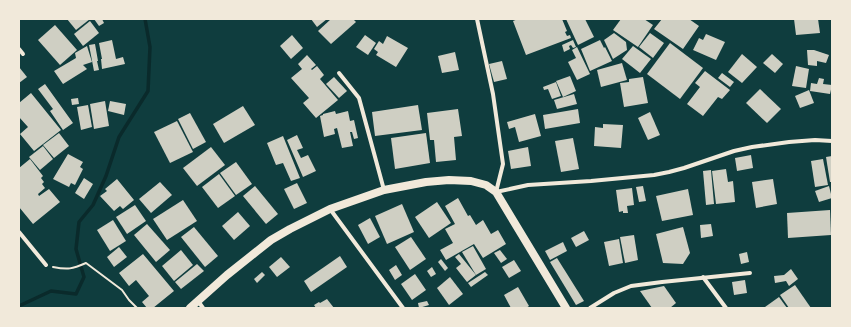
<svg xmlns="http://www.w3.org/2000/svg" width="851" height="327" font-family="Montserrat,sans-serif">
<rect width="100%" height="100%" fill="#0f3d3e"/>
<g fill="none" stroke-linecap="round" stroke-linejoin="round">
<!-- stream -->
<path stroke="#0a2a2b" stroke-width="3.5" d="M19 306 51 291 76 294 84 277 76 249 79 222 93 205 106 176 119 137 148 91 150 47 145 19"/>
</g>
<!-- building -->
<g fill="#cfcfc3">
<path d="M67 19H90L76 30Z"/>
<path d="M94 19H102L104 23 99 26Z"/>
<path d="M311 19H327L317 27Z"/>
<path d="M331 19H353L356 22 331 44 318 31Z"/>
<path d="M518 19H562L567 31 565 32 567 36 570 35 571 38 526 55 513 21Z"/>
<path d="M566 19H585L594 37 578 45Z"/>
<path d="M621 19H644L653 25 638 47 613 30Z"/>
<path d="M662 19 664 20 665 19H689L699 26 683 49 654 29Z"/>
<path d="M794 19H818L820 33 796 35Z"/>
<path d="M90 21 99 33 83 46 74 34Z"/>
<path d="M55 25 77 50 60 65 38 40Z"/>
<path d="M614 33 626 42 627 50 613 59 604 40Z"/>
<path d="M650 33 664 43 653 58 639 47Z"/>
<path d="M706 34 725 42 716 60 693 50 699 38 703 40Z"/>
<path d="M292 35 303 48 291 59 280 46Z"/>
<path d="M365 35 376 43 368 55 356 47Z"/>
<path d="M387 36 408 48 396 67 376 55 378 52 374 49 379 41 383 44Z"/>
<path d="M112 40 116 59 123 57 125 64 102 69 101 59H102L99 43Z"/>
<path d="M573 40 576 47 573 48 571 45 569 46 570 49 564 52 562 45Z"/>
<path d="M600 40 604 48 605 47 612 61 590 71 581 49Z"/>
<path d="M670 43 703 68 680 99 647 74Z"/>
<path d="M95 44 98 61H97L99 70 94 71 89 45Z"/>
<path d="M87 46 92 62 83 65 87 69 63 84 54 71 76 58 75 53Z"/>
<path d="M633 46 651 59 640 73 622 59Z"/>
<path d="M577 47 590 74 577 80 568 62 576 58 572 50Z"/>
<path d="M807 50H814L829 55 826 63 817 61V66L808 65Z"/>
<path d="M455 52 459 70 442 73 438 56Z"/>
<path d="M742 54 757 67 742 83 728 72Z"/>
<path d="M772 54 783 64 775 73 763 63Z"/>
<path d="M307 55 316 65 311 69 312 70 317 66 324 75 320 79 338 100 316 118 303 103 309 98 291 78 302 69 298 64Z"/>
<path d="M502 61 507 79 494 82 489 64Z"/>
<path d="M622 63 627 80 601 87 597 70Z"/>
<path d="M796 66 809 69 806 88 792 86Z"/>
<path d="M19 67 27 77 19 83Z"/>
<path d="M705 71 730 90 722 99 718 97 703 116 687 104 700 87 695 83Z"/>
<path d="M722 73 734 82 730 87 718 78Z"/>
<path d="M570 76 576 91 563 97 556 81Z"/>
<path d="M334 77 347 91 339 98 326 84Z"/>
<path d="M643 77 648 103 624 107 620 83 629 82V79Z"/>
<path d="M819 78 824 79 823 84 832 85 830 94 810 91 811 83 817 84Z"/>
<path d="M556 82 561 96 552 99 548 89 544 90 543 87Z"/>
<path d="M45 84 73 123 63 130 50 111 53 109 38 89Z"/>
<path d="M760 89 781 109 767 123 746 103Z"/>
<path d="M809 90 814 103 800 108 795 96Z"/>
<path d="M31 93 61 130 34 151 20 134 28 127 19 117V103Z"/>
<path d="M574 94 577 104 557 109 554 100Z"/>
<path d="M78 98 79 104 72 105 71 99Z"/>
<path d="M105 101 109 126 94 129 90 104Z"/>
<path d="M110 101 126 104 124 115 108 111Z"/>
<path d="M88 105 92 127 81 130 77 107Z"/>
<path d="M418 105 422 130 375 136 372 112Z"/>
<path d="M243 106 255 125 224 143 213 124Z"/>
<path d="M458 109 462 136 454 137 456 160 436 162 434 140H430L427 113Z"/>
<path d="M578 109 580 123 545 129 543 115Z"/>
<path d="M335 111 336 114 348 111 350 121 354 120 358 138 354 139 352 132H350L353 146 342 148 337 128 334 129 335 134 324 137 320 116 323 115V114Z"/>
<path d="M650 112 660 135 648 140 638 118Z"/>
<path d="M190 113 206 142 193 149 178 119Z"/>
<path d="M535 114 541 136 519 142 515 127 509 129 507 122Z"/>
<path d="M177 121 193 152 170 163 154 132Z"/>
<path d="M603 124 623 125 621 148 594 146 595 127 603 128Z"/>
<path d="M59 133 69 146 54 158 43 145Z"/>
<path d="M426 133 430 163 395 169 391 138Z"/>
<path d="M297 135 303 148 297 150 301 158 308 155 316 171 303 177 287 140Z"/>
<path d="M283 136 300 178 291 181 283 163 276 165 267 143Z"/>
<path d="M573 138 579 169 561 172 555 141Z"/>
<path d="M43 146 53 159 40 170 29 157Z"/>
<path d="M211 147 225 165 197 186 183 168Z"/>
<path d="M528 147 531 166 511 169 508 151Z"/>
<path d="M68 154 83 162 80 167 83 169 75 185 71 183 69 187 53 179Z"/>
<path d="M751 155 753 168 737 171 735 158Z"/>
<path d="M832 156V182H830L826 157Z"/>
<path d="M30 159 43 176 41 178 44 182 42 184 45 188 38 194 39 196 49 189 60 202 33 224 19 207V168Z"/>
<path d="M823 159 828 185 815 187 811 161Z"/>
<path d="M236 162 252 184 236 195 220 173Z"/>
<path d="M726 169 728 182 733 181 735 202 716 204 712 171Z"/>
<path d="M711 170 714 204 706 205 703 171Z"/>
<path d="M219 174 235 196 218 208 202 187Z"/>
<path d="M84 178 93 184 84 199 75 193Z"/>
<path d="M117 179 134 200 123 209 120 206 114 211 100 196 107 191 105 189Z"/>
<path d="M773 179 777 204 756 208 752 182Z"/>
<path d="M160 182 172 195 151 213 139 199Z"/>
<path d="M297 183 307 203 294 209 284 189Z"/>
<path d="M255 186 278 214 266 224 243 196Z"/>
<path d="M643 186 646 201 639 202 636 187Z"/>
<path d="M829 186 832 198 819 202 815 191Z"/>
<path d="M632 188 634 205 627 206 628 213H623V211L619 212 616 190Z"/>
<path d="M688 189 693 215 662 221 656 196Z"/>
<path d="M458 198 468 216 470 215 476 225 483 220 491 234 498 230 506 244 483 258 474 244 446 260 440 250 453 243 445 229 455 224 445 206Z"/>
<path d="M183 200 197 221 167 240 153 219Z"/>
<path d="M437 202 451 223 429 238 415 217Z"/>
<path d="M402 204 414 232 387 244 375 216Z"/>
<path d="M135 205 146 221 127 234 116 217Z"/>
<path d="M830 210 831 235 788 238 787 213Z"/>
<path d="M238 212 250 226 234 240 222 226Z"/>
<path d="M370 218 380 237 368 244 358 225Z"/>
<path d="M113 220 126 241 110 251 97 230Z"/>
<path d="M147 224 170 250 156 262 134 235Z"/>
<path d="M711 224 713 236 701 238 700 225Z"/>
<path d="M194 227 218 256 205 267 181 237Z"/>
<path d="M683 227 690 253 683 264 663 263 656 234Z"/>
<path d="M584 231 589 240 576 247 571 238Z"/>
<path d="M634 235 638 260 625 263 620 237Z"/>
<path d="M411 237 426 259 410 270 395 247Z"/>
<path d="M619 239 623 263 609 266 604 242Z"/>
<path d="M563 242 567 251 550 260 545 251Z"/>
<path d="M473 246 486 269 476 275 462 252Z"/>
<path d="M119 247 127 257 114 267 107 257Z"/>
<path d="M181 250 193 265 174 281 162 266Z"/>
<path d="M500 250 507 259 501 263 494 253Z"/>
<path d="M747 252 749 262 741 264 739 254Z"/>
<path d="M143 254 174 291 153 308H147L142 302 149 296 136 280 129 286 119 273Z"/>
<path d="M459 254 476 275 467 282 456 268 461 264 455 257Z"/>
<path d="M340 256 347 267 311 292 304 281Z"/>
<path d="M281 257 290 267 277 277 269 267Z"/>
<path d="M557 258 584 301 576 305 550 262Z"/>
<path d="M441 259 448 268 445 271 438 262Z"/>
<path d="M514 260 521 271 509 278 502 267Z"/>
<path d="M197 264 204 271 181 289 175 282Z"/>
<path d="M396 265 402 275 395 280 389 270Z"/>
<path d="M432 267 436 274 431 277 427 271Z"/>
<path d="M791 269 798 279 789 286 786 281 775 283 774 276 784 275Z"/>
<path d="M262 272 265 275 257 283 254 279Z"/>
<path d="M485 272 488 275 471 287 468 283Z"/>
<path d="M415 274 426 290 412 300 401 284Z"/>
<path d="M450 277 463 294 449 305 437 288Z"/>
<path d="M745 280 747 293 734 295 732 282Z"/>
<path d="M795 285 811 308H789L780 295Z"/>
<path d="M664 286 676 303 670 308H652L640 291Z"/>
<path d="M518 287 529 306 526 308H511L504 295Z"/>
<path d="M779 297 787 308H766L765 307Z"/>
<path d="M327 299 334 308H316L314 305 319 302 320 303Z"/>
<path d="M427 301 429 305 419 308 418 303Z"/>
</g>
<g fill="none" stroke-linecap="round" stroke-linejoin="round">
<!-- path -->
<path stroke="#f1e9da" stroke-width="2" d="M53 267C68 270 72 269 86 263L122 290 129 300 137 308"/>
<!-- minor -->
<g stroke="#f1e9da" stroke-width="4">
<path d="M477 19 493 94 503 164 496 192 528 185 591 181 654 175 669 172 684 168 734 151 752 147 789 142 815 140 832 141"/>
<path d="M19 49 23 54"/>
<path d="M339 73 359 98 384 190"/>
<path d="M330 209 403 308"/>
<path d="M19 232 46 265"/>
<path d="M703 277 726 308"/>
<path d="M198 301 203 308"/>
<path d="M590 308 614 293 631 286 662 282 750 273"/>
</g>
<!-- secondary -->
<path stroke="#f1e9da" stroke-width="8" d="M190 308 227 275 271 240 290 229 330 209 384 190 426 182 449 180 471 181 486 185 496 192 566 308"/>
</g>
<!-- border -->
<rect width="851" height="327" fill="none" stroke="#f1e9da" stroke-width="40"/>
</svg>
